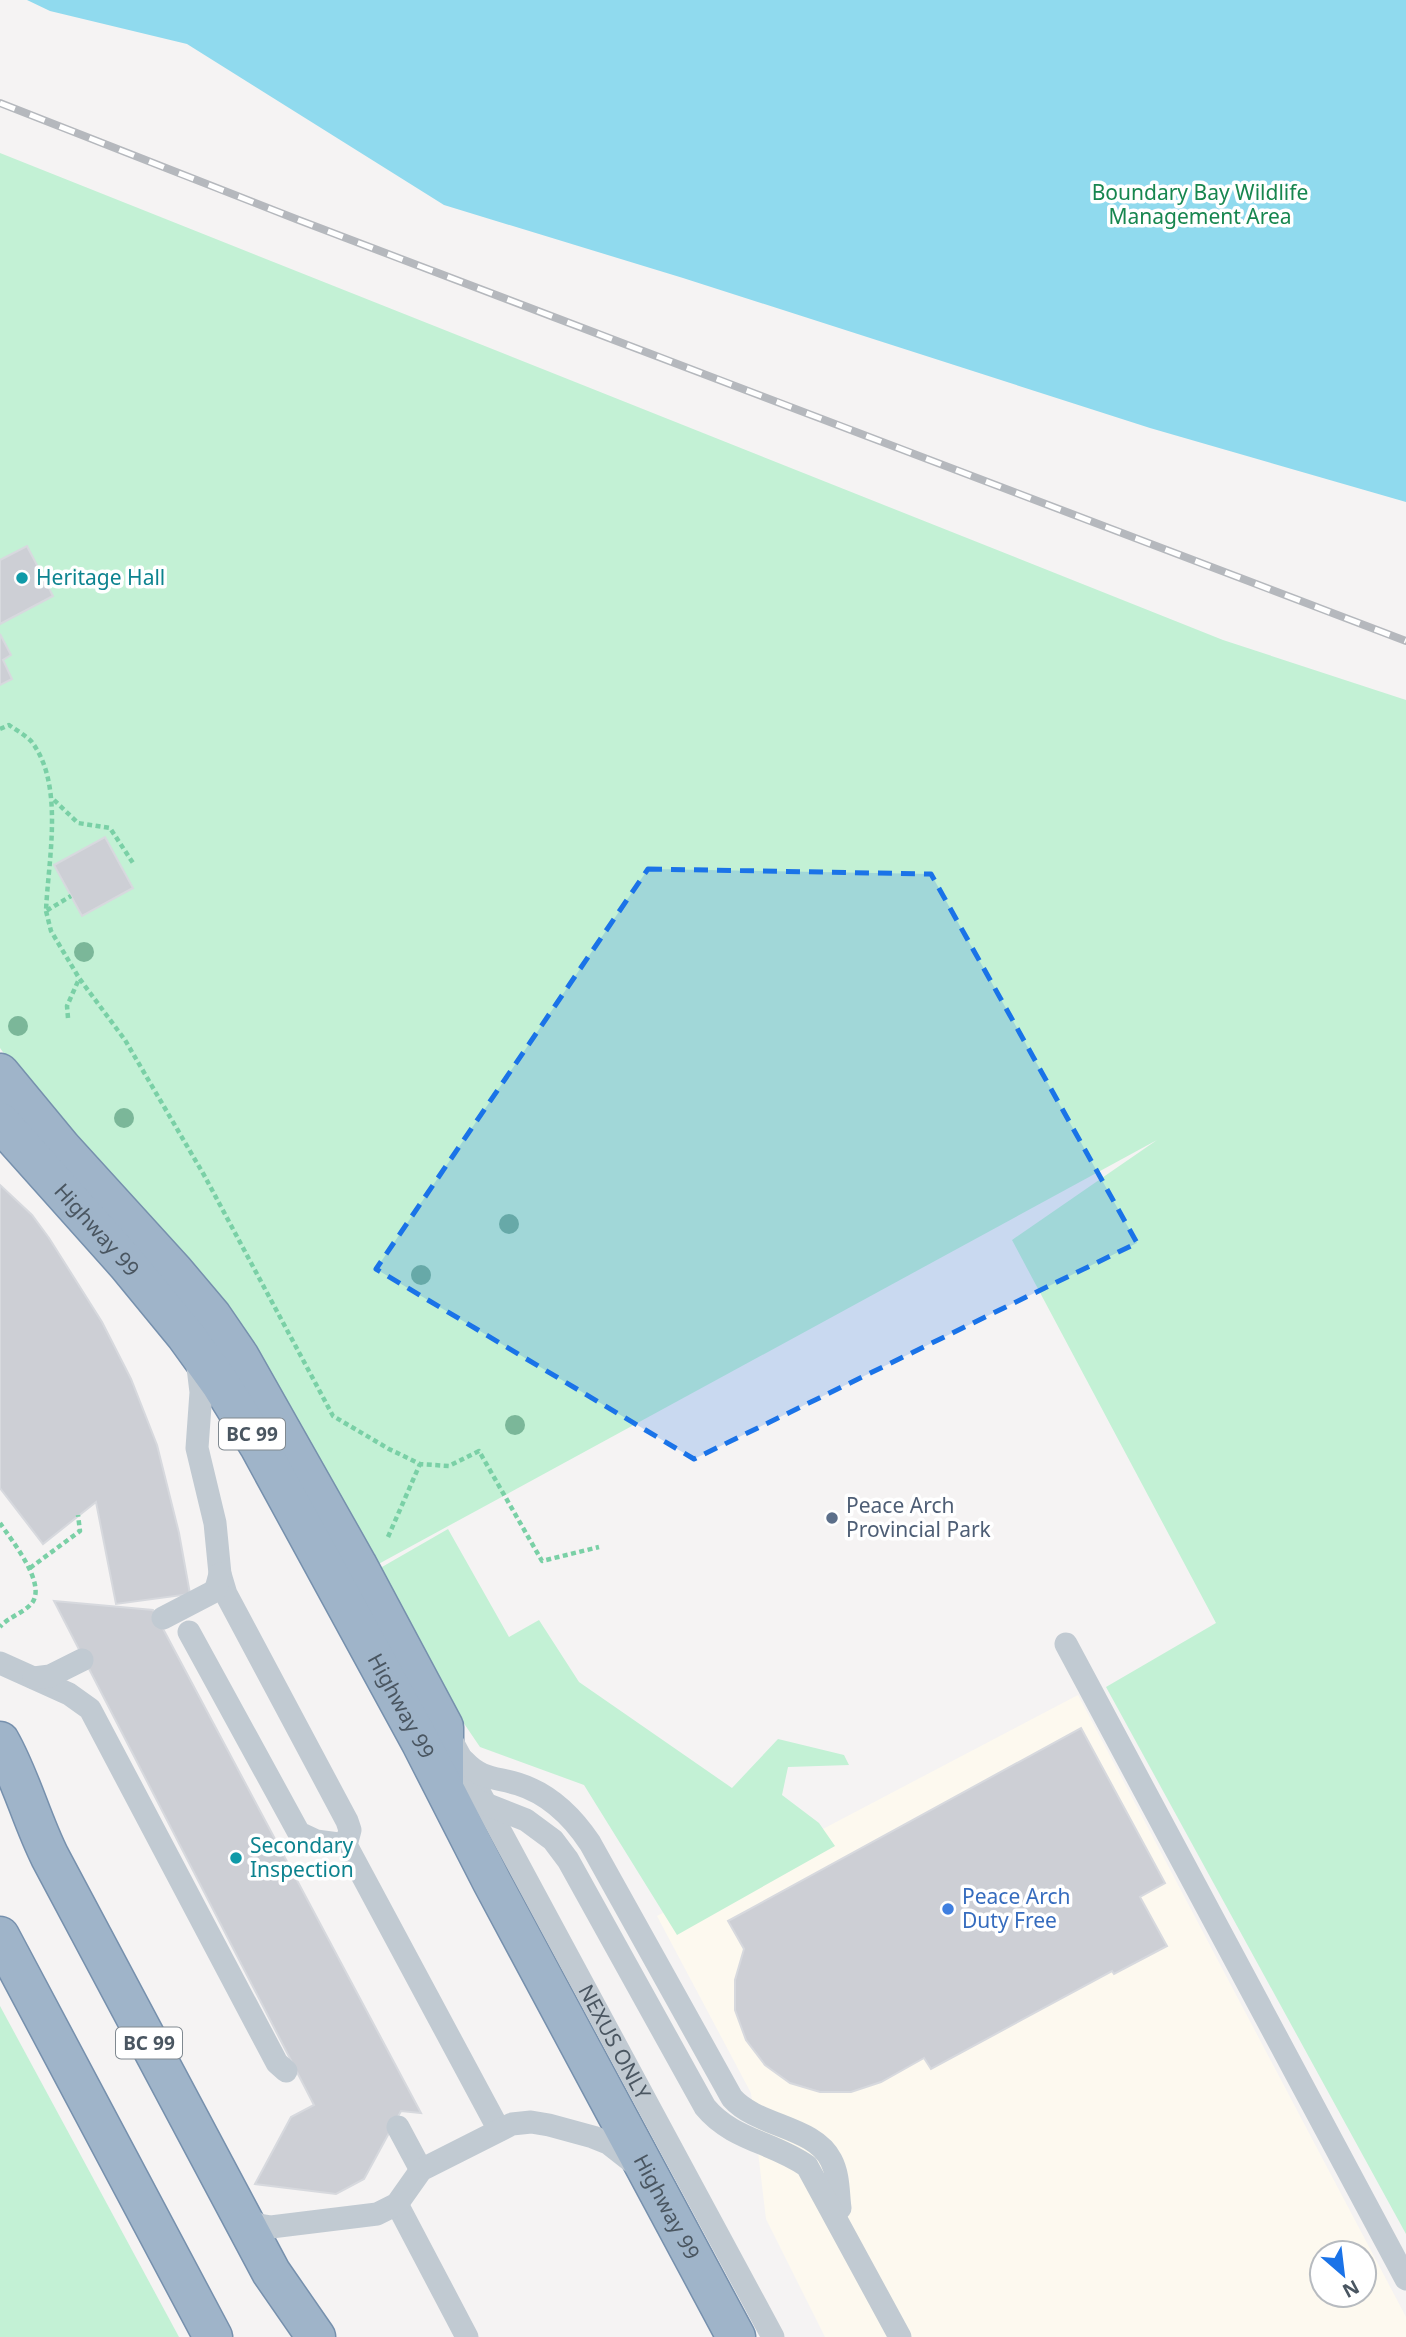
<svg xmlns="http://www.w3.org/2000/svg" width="1406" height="2337" font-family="'Noto Sans',sans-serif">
<rect width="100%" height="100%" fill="#f5f3f3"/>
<!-- commercial -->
<path fill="#fdf9ef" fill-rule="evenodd" d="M1078 1695 1406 2317V2337H825L766 2219 751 2093 657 1916ZM1322 2253H1364V2295H1322Z"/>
<!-- green -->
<g fill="#c3f1d5">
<path d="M0 153 1223 640 1406 700V2234L1106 1687 1216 1623 1012 1240 1157 1140 373 1567 0 1048Z"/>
<path d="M448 1529 509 1637 539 1620 579 1682 732 1788 778 1739 844 1755 849 1765 788 1767 782 1795 819 1823 835 1846 677 1935 584 1785 480 1747 433 1678 375 1571Z"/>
<path d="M0 2006 179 2337H0Z"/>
</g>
<!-- water -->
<path fill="#90daee" d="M27 0H1406V502L1150 428 683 278 444 205 187 44 50 11Z"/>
<!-- building -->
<g fill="#cdcfd5" stroke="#d7d9de" stroke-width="2">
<path d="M27 546 53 596 0 624V560Z"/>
<path d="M0 634 11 655 3 660 12 679 0 685Z"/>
<path d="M105 837 133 888 82 916 54 865Z"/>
<path d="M0 1185 32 1215 49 1238 102 1322 131 1379 157 1445 179 1533 190 1594 116 1604 96 1502 43 1544 0 1488Z"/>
<path d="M54 1601 153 1610 421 2113 401 2111 364 2179 336 2194 255 2184 291 2117 314 2105Z"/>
<path d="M1081 1728 1165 1883 1140 1897 1167 1946 1114 1974 1112 1971 931 2069 924 2058 881 2082 851 2092H820L790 2083 765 2065 746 2040 735 2010V1980L744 1949 728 1921Z"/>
</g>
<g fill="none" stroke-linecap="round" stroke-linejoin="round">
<!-- trunk casing -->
<g stroke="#7690ad" stroke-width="41">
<g id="trunk">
<path d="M0 1073 62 1148 174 1271 212 1316 240 1357 357 1564 444 1727V1782"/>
<path id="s2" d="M0 1122 126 1263 186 1336 220 1383 259 1446 421 1743 492 1882 736 2337"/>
<path d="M0 1741C21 1778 31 1819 50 1857L271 2272 316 2337"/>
<path d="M0 1936 213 2337"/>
</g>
</g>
<!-- path -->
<g stroke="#7ad0a6" stroke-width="4.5" stroke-dasharray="5 3.5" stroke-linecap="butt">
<path d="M0 729 9 725C16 730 25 735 31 741 65 784 48 860 46 911L71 896"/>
<path d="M54 800 78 823 110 828 133 863"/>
<path d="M46 911 51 931 79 978 125 1040 204 1175 333 1416 389 1449 420 1464 449 1466 479 1451 542 1561 599 1547"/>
<path d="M68 1018 67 1006 79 979"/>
<path d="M0 1523C11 1540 47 1583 32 1603 24 1613 8 1617 0 1627"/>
<path d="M388 1537 420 1464"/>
<path d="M30 1568 80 1531 78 1515"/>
</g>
<!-- service -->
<g stroke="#c1cad2" stroke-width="23">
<path d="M197 1359 201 1392 197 1448 215 1523 220 1574 226 1594 347 1821 350 1830 346 1845 499 2130"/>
<path d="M163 1618 211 1593 216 1589 220 1574"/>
<path d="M189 1632 299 1833 316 1841 346 1845"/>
<path d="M1066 1644 1406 2279"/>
<path d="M0 1663 69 1694 90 1709 277 2063 286 2071"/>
<path d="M34 1678 50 1676 82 1660"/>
<path id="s1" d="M449 1736 773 2337"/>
<path d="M464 1761C482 1780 495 1777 518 1784 550 1794 572 1816 590 1843L732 2098C758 2127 814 2126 831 2160 839 2175 838 2193 840 2208"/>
<path d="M445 1788 526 1820 553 1840 568 1860 705 2107C732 2140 773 2142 807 2166L900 2337"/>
<path d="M398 2127 421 2170"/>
<path d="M397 2204 467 2337"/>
<path d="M242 2215 259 2225 271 2227 377 2214 397 2204 421 2170 512 2124 531 2122 549 2125 593 2137 608 2143 636 2165"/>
</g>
<!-- trunk -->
<use href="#trunk" stroke="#9fb4c9" stroke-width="38"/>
<!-- rail casing -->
<g stroke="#b5b8bd" stroke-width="8">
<path id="rail" d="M0 103 296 219 1406 641"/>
</g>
<!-- rail -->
<use href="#rail" stroke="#fff" stroke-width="5" stroke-dasharray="16" stroke-linecap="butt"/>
</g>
<!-- trees -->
<g fill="#7bb799">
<circle cx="84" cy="952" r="10"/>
<circle cx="18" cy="1026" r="10"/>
<circle cx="124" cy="1118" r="10"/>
<circle cx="509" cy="1224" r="10"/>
<circle cx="421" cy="1275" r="10"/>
<circle cx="515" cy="1425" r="10"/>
</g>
<!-- marked area -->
<path fill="#1a73e8" fill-opacity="0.2" stroke="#1a73e8" stroke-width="5" stroke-dasharray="14 9" stroke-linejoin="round" d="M648 869 931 874 1137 1243 694 1459 376 1269Z"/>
<!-- markers -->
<g fill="#0f9aa8" stroke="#fff" stroke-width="2.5">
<circle cx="22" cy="578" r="7"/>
<circle cx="236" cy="1858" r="7"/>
</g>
<circle fill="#5c6f8a" stroke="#fff" stroke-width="2.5" cx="832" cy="1518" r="7"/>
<circle fill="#3f7fe0" stroke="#fff" stroke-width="2.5" cx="948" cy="1909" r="7"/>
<g text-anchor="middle" stroke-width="7" stroke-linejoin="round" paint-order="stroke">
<!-- shield labels -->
<g fill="#fff" stroke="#808990" stroke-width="2">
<rect x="219" y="1418.5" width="66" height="31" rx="5"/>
<rect x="116" y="2027.5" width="66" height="31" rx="5"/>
</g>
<g font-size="19" font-weight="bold" fill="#4a5661">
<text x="252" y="1441">BC 99</text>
<text x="149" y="2050">BC 99</text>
</g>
<!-- park labels -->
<g font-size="21" fill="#17864f" stroke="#fff">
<text x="1200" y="200">Boundary Bay Wildlife<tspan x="1200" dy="24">Management Area</tspan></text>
</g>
<!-- culture labels -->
<g font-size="21" fill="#0d838f" stroke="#fff" text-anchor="start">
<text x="36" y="585">Heritage Hall</text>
<text x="250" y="1853">Secondary<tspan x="250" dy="24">Inspection</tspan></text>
</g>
<!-- street labels -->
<g font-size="21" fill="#4a5661" stroke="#fff">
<text dy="7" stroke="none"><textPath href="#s2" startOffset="145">Highway 99</textPath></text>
<text dy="7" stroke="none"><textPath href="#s2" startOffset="712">Highway 99</textPath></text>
<text dy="7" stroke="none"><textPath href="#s1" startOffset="348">NEXUS ONLY</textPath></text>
<text dy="7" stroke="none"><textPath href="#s2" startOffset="1279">Highway 99</textPath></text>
</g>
<!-- service labels -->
<g font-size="21" fill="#4e5e75" stroke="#fff" text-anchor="start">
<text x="846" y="1513">Peace Arch<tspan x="846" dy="24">Provincial Park</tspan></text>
</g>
<!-- shop labels -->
<g font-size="21" fill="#366cbe" stroke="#fff" text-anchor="start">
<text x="962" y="1904">Peace Arch<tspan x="962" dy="24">Duty Free</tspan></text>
</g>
</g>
<!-- north arrow -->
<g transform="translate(1343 2274) rotate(152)"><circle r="33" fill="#ffffff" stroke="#b7bbc0" stroke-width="2"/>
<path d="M0-5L12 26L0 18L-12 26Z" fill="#1a73e8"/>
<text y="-10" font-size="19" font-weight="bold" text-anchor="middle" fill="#4a5661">N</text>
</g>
</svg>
